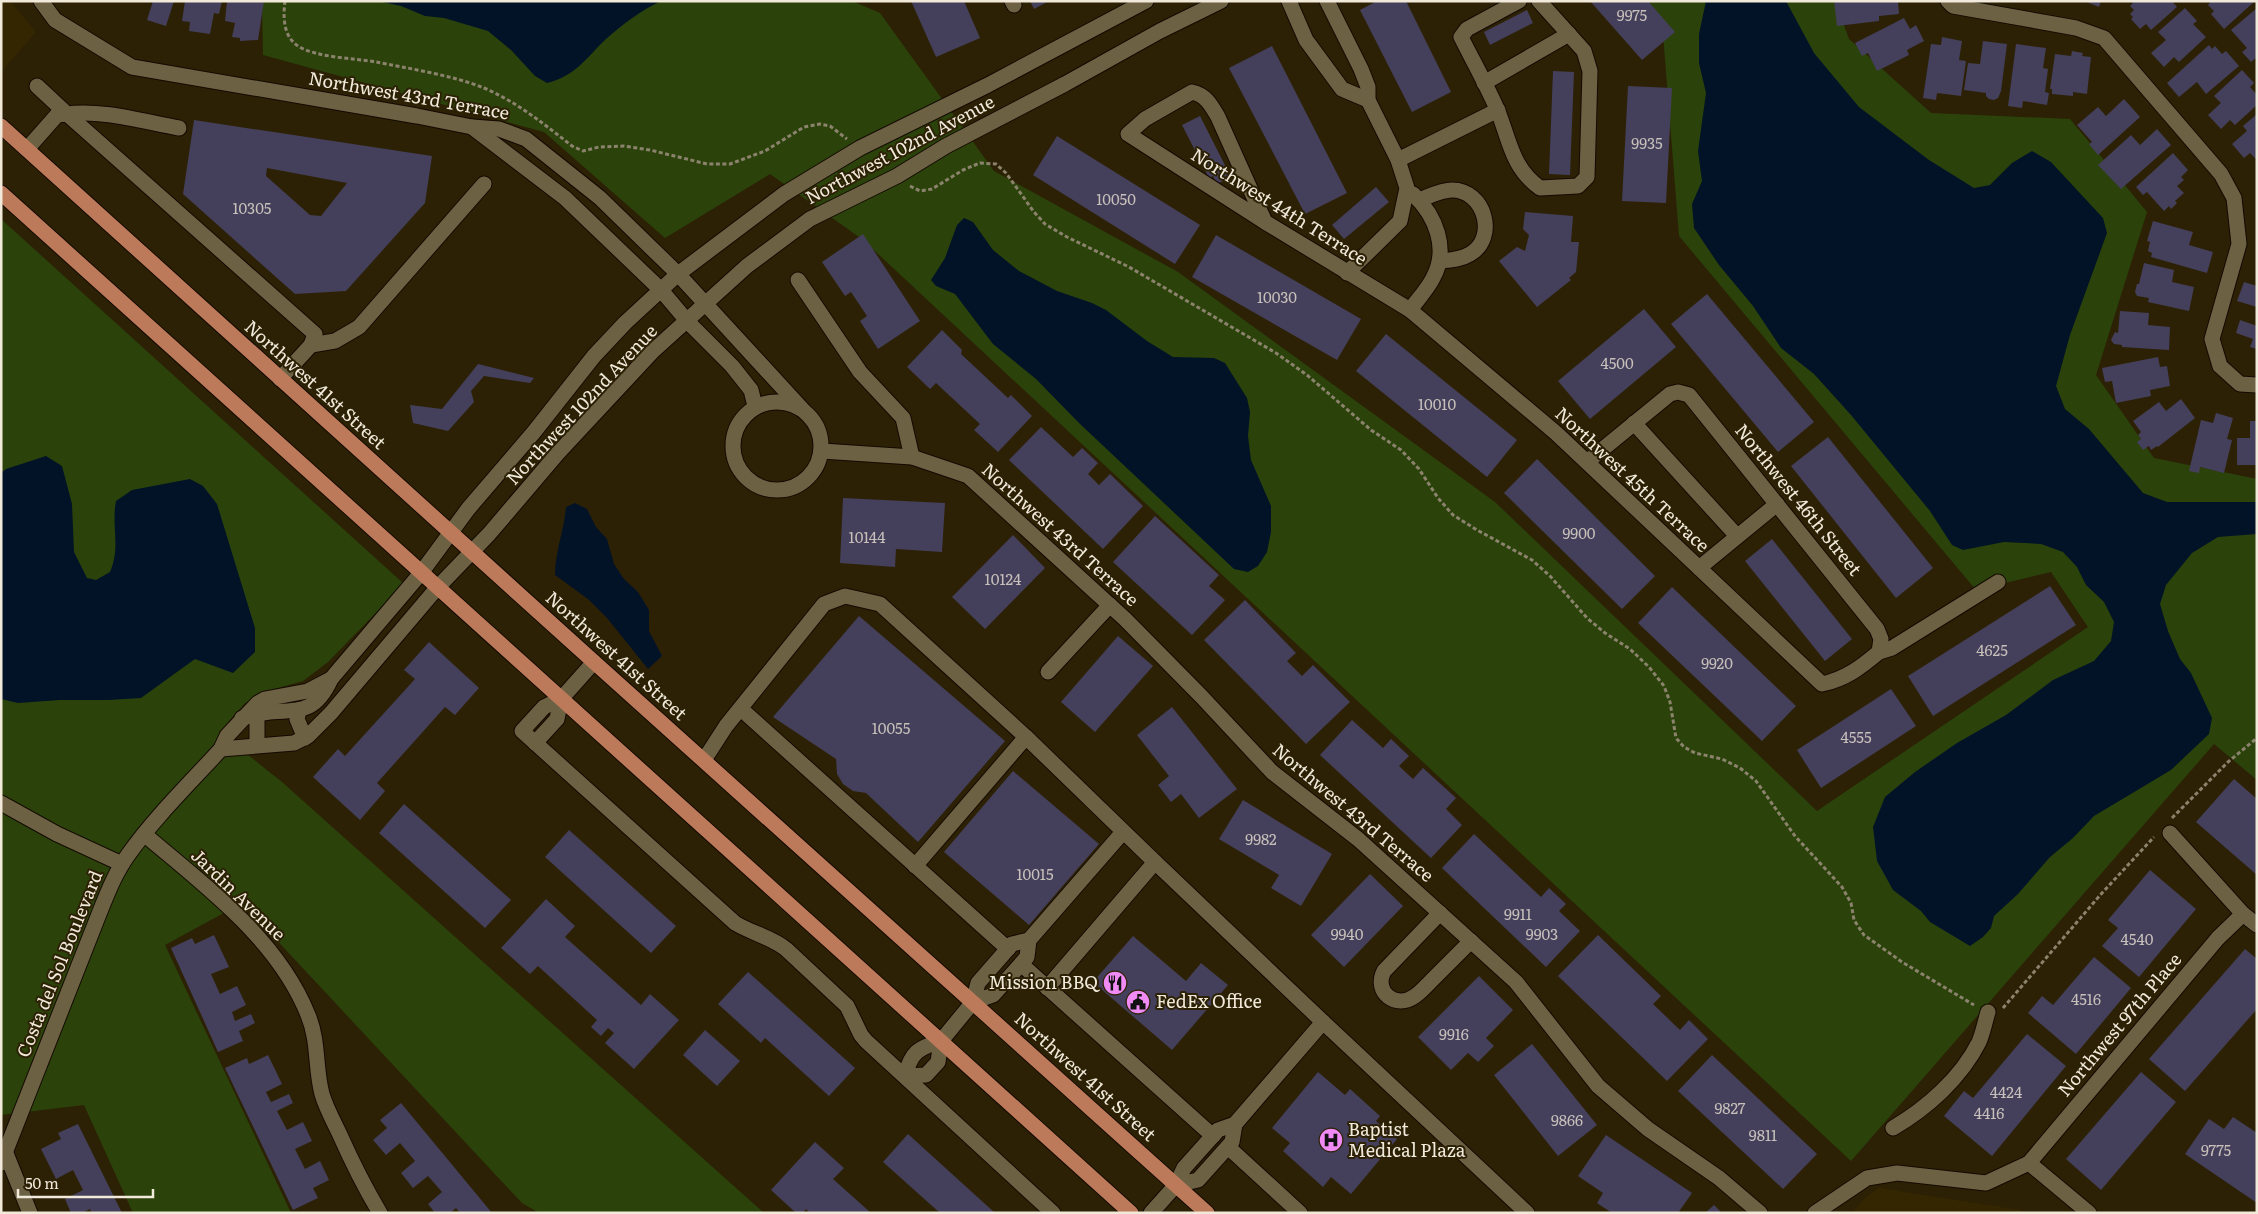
<svg xmlns="http://www.w3.org/2000/svg" width="2258" height="1214" font-family="Literata,serif">
<rect width="100%" height="100%" fill="#2c2105"/>
<!-- built -->
<g fill="#342601">
<path d="M1 1H10L36 32 1 72Z"/>
<path d="M1879 1188 2020 1210 2027 1213H1852L1865 1198Z"/>
</g>
<!-- green -->
<g fill="#2b430b">
<path d="M262 1H852L880 13 994 171 1178 272 1495 502 1817 811 2088 627 2051 572 1976 590 1679 236 1662 21 1642 1H1835L1849 39 1931 113 2070 119 2147 212 2096 375 2154 458 2257 479V780L2214 744 1851 1161 862 239 770 174 665 238 544 132 263 55Z"/>
<path d="M1 219 404 584 328 662 303 681 271 690 245 703 219 732 282 782 764 1213H539L522 1203 242 903 165 945 291 1213H133L84 1105 1 1115Z"/>
</g>
<!-- water -->
<g fill="#021327">
<path d="M378 1H661C640 11 623 24 606 39 585 59 577 75 547 83L535 76 511 50 488 31 444 18 425 16 401 6Z"/>
<path d="M1706 1H1786L1814 53 1859 107 1929 160 1974 188 1990 185 2012 163 2032 151 2051 162 2103 218 2107 233 2070 335 2056 386 2065 409 2089 429 2143 493 2167 502H2257V534L2218 537 2192 553 2166 585 2160 604 2168 631 2180 659 2191 673 2212 718 2209 734 2171 770 2094 816 2073 838 2050 857 2018 894 1994 916 1991 928 1983 937 1970 946 1930 922 1921 911 1893 890 1877 861 1873 827 1885 797 1915 772 1957 743 2006 715 2053 680 2094 661 2111 641 2114 622 2104 602 2086 585 2077 567 2063 552 2041 544 2004 542 1963 550 1952 545 1930 511 1851 415 1814 374 1781 348 1753 306 1719 265 1694 228 1692 204 1702 181 1698 151 1706 93 1699 63V34Z"/>
<path d="M964 218 973 222 993 250 1019 271 1057 291 1092 303 1106 310 1147 341 1173 357 1214 358 1225 363 1247 398 1250 412 1248 436 1251 460 1271 506V532L1267 552 1258 566 1248 572 1234 569 1079 423 1036 379 993 344 955 294 936 286 931 280 945 258 957 225Z"/>
<path d="M46 456 62 466 72 504 74 552 87 578 96 580 110 572C121 547 111 526 116 501L132 490 190 479 203 486 217 504 255 628V652L233 673 195 659 141 698 109 700H60L18 703 1 699V473L6 469Z"/>
<path d="M575 503 587 509 596 527 607 539 614 564 624 579 638 592 649 610V631L662 656 648 669 607 618 588 599 555 575C555 552 564 531 566 507Z"/>
</g>
<!-- building -->
<g fill="#443f5a" fill-rule="evenodd">
<path d="M153 1H174L166 26 147 20Z"/>
<path d="M185 1H222L219 14 214 13 210 34 189 31 190 22 182 21Z"/>
<path d="M227 1H264L258 40 240 41V38L232 37 235 23 225 21Z"/>
<path d="M911 1H964L980 38 936 57Z"/>
<path d="M1030 1H1049L1034 9Z"/>
<path d="M1377 1H1406L1451 92 1412 112 1360 10Z"/>
<path d="M1590 1H1648L1675 32 1642 60Z"/>
<path d="M1834 1H1898L1899 14 1879 16V21L1837 26Z"/>
<path d="M2084 1H2101L2099 7Z"/>
<path d="M2131 1H2172L2177 7 2151 30 2146 24 2140 29 2131 19 2133 17 2130 14 2134 10 2130 6 2133 3Z"/>
<path d="M2211 1H2255L2224 29 2211 14 2214 11 2208 5Z"/>
<path d="M2185 8 2197 21 2193 24 2206 37 2179 62 2174 57 2164 67 2151 53 2166 40 2158 32Z"/>
<path d="M2257 8V57L2251 62 2242 52 2247 48 2231 30Z"/>
<path d="M1527 10 1533 23 1490 45 1484 32Z"/>
<path d="M1904 18 1910 29 1916 25 1924 41 1907 50 1909 55 1877 71 1868 53 1862 56 1855 43Z"/>
<path d="M1942 37 1962 41 1959 60 1966 61 1961 96 1937 93 1936 100 1923 98 1931 44 1941 45Z"/>
<path d="M1983 41 2007 44 2001 91 1998 98 1994 100 1989 99 1986 96V93L1964 90 1968 63 1980 64Z"/>
<path d="M2016 44 2046 48 2043 68 2048 69 2045 92 2049 93 2047 105 2023 101 2022 108 2008 106Z"/>
<path d="M2209 45 2212 49 2215 46 2222 54 2226 51 2239 66 2206 94 2197 82 2179 97 2167 83Z"/>
<path d="M1272 46 1347 193 1305 214 1229 68Z"/>
<path d="M2072 51 2083 53 2082 56 2091 57 2087 94 2073 92V96L2052 94V89H2050L2055 54 2071 56Z"/>
<path d="M2242 70 2254 83 2250 87 2257 95V105L2235 125 2230 120 2221 129 2208 115 2221 103 2214 96Z"/>
<path d="M1553 71 1574 72 1570 175 1549 174Z"/>
<path d="M1628 86 1672 88 1666 203 1622 201Z"/>
<path d="M2124 99 2140 117 2098 155 2089 144 2092 142 2077 125 2098 107 2106 116Z"/>
<path d="M2257 114V160L2250 153 2244 158 2232 144 2247 131 2243 126Z"/>
<path d="M1200 116 1231 177 1217 184 1213 176 1209 178 1182 125Z"/>
<path d="M194 120 432 156 425 203 346 291 295 294 183 194ZM267 168 347 183 321 216 310 215 266 176Z"/>
<path d="M2157 129 2171 145 2121 189 2098 165 2131 135 2140 145Z"/>
<path d="M1057 136 1200 225 1175 264 1033 175Z"/>
<path d="M2173 153 2188 170 2181 177 2184 180 2177 186 2184 193 2175 201 2177 203 2171 209 2169 206 2164 211 2147 192 2143 195 2136 187Z"/>
<path d="M1376 187 1389 202 1344 239 1332 225Z"/>
<path d="M1525 212 1573 216 1571 242H1579L1576 272 1569 278 1571 280 1537 307 1499 261 1517 247 1525 251 1529 235 1523 229Z"/>
<path d="M2153 221 2193 232 2189 245 2213 252 2207 273 2151 257 2152 253 2148 251 2150 242 2147 241Z"/>
<path d="M863 234 920 321 878 349 860 321 867 316 851 292 845 296 822 262Z"/>
<path d="M1216 235 1361 319 1337 360 1192 277Z"/>
<path d="M2144 263 2174 270 2172 282 2194 287 2189 311 2148 302 2149 298 2137 296 2135 292 2137 284H2139Z"/>
<path d="M2244 282 2257 286V307L2237 301Z"/>
<path d="M1707 294 1814 422 1778 452 1671 324Z"/>
<path d="M1644 309 1676 347 1590 419 1558 381Z"/>
<path d="M2120 311 2149 313 2148 325 2170 327 2169 350 2122 347V345L2114 344 2111 340 2115 332 2118 333Z"/>
<path d="M2240 320 2257 326V349L2250 347 2253 339 2236 333Z"/>
<path d="M942 330 962 350 961 354 1008 398 1011 395 1032 416 998 452 974 430 980 424 936 383 930 389 907 367Z"/>
<path d="M1386 334 1517 440 1487 477 1356 371Z"/>
<path d="M2158 357 2160 367 2167 366 2170 386 2150 390 2151 396 2116 403 2112 381 2105 382 2102 368Z"/>
<path d="M478 364 534 378 530 383 484 376 471 391 474 402 448 431 413 423 410 405 442 409Z"/>
<path d="M2181 399 2195 418 2158 447 2157 446 2151 450 2149 446 2143 450 2137 442 2141 439 2138 435 2141 432 2133 421 2159 402 2166 411Z"/>
<path d="M2216 413 2233 418 2227 439 2232 440 2224 473 2200 467 2199 473 2189 471 2201 420 2213 423Z"/>
<path d="M2250 421H2257V465H2237V438H2250Z"/>
<path d="M1041 427 1073 457 1082 448 1098 463 1088 474 1099 485 1110 474 1143 506 1103 549 1009 460Z"/>
<path d="M1828 437 1933 568 1896 598 1791 466Z"/>
<path d="M1537 459 1655 576 1622 609 1504 493Z"/>
<path d="M843 498 945 503 942 552 896 549 895 567 840 563Z"/>
<path d="M1155 516 1219 575 1209 586 1225 600 1192 635 1113 562Z"/>
<path d="M1013 535 1045 568 985 629 952 597Z"/>
<path d="M1772 539 1852 639 1825 661 1745 561Z"/>
<path d="M2050 586 2076 625 1933 716 1908 676Z"/>
<path d="M1672 587 1796 706 1762 741 1638 623Z"/>
<path d="M1245 600 1296 653 1287 661 1302 676 1313 665 1350 702 1306 744 1204 640Z"/>
<path d="M859 616 1005 741 918 842 866 793 853 791 843 784 837 774 836 759 773 717Z"/>
<path d="M1118 636 1153 666 1095 732 1061 702Z"/>
<path d="M429 642 479 688 455 715 445 707 377 783 385 791 360 820 313 777 338 749 345 756 415 679 404 670Z"/>
<path d="M1891 689 1916 726 1821 788 1797 750Z"/>
<path d="M1172 707 1237 789 1199 818 1181 794 1171 802 1158 785 1169 776 1137 735Z"/>
<path d="M1352 720 1383 748 1391 739 1409 756 1399 766 1413 779 1423 768 1456 798 1446 809 1462 825 1431 858 1320 755Z"/>
<path d="M1013 771 1099 844 1029 925 944 852Z"/>
<path d="M2234 779 2257 799V875L2196 822Z"/>
<path d="M1243 800 1332 854 1301 906 1271 888 1279 875 1219 839Z"/>
<path d="M404 804 511 900 485 928 379 833Z"/>
<path d="M569 830 676 926 651 953 545 857Z"/>
<path d="M1474 834 1541 897 1549 888 1566 904 1559 911 1580 931 1546 967 1442 868Z"/>
<path d="M2150 870 2196 909 2139 977 2102 946 2118 928 2108 920Z"/>
<path d="M1370 874 1403 906 1344 967 1311 935Z"/>
<path d="M546 899 575 926 565 937 641 1005 650 994 679 1020 634 1069 605 1043 614 1033 608 1028 601 1036 591 1027 597 1020 538 966 530 974 501 948Z"/>
<path d="M214 935 229 967 211 974 220 994 237 986 246 1005 232 1012 235 1021 251 1014 255 1023 239 1031 243 1041 218 1052 171 948 192 938 195 944Z"/>
<path d="M1598 935 1661 996 1653 1004 1680 1030 1689 1020 1708 1039 1667 1081 1558 976Z"/>
<path d="M1133 936 1186 981 1201 963 1228 985 1172 1050 1093 982Z"/>
<path d="M2245 949 2257 959V1009L2185 1091 2149 1059Z"/>
<path d="M2094 957 2131 988 2076 1054 2028 1013 2042 996 2053 1005Z"/>
<path d="M748 972 855 1068 829 1096 765 1038 761 1043 718 1004Z"/>
<path d="M1479 976 1513 1010 1486 1038 1494 1046 1478 1062 1468 1053 1451 1070 1418 1037Z"/>
<path d="M705 1030 740 1061 717 1086 683 1055Z"/>
<path d="M2027 1034 2066 1066 1992 1156 1944 1116 1964 1091 1973 1098Z"/>
<path d="M1532 1044 1597 1125 1558 1156 1494 1075Z"/>
<path d="M268 1055 282 1084 266 1092 271 1102 289 1094 293 1103 277 1111 287 1130 303 1122 312 1141 295 1149 305 1169 320 1161 329 1180 313 1188 318 1198 293 1210 225 1068 247 1058 249 1064Z"/>
<path d="M1712 1055 1817 1154 1783 1189 1678 1091Z"/>
<path d="M1318 1072 1345 1095 1350 1089 1380 1116 1376 1121 1397 1139 1351 1194 1331 1177 1323 1187 1283 1151 1290 1143 1272 1128Z"/>
<path d="M2141 1072 2176 1102 2101 1190 2066 1159Z"/>
<path d="M401 1103 492 1213H460L456 1208 450 1213H435L428 1204 442 1192 428 1176 413 1188 401 1173 415 1161 400 1143 386 1155 373 1140 387 1128 380 1120Z"/>
<path d="M2233 1117 2257 1133V1203L2185 1154 2209 1119 2224 1129Z"/>
<path d="M78 1124 122 1213H92L90 1209 82 1213H71L65 1199 83 1190 73 1170 56 1179 41 1149 61 1139 58 1133Z"/>
<path d="M908 1134 995 1213H940L883 1162Z"/>
<path d="M1606 1135 1692 1193 1678 1213H1612L1597 1203 1603 1193 1578 1176Z"/>
<path d="M815 1142 844 1168 833 1179 871 1213H810L806 1209 803 1213H796L771 1190Z"/>
<path d="M1714 1205 1722 1213H1705Z"/>
</g>
<g fill="none" stroke-linecap="round" stroke-linejoin="round">
<!-- minor casing -->
<g stroke="#140a00" stroke-width="17">
<g id="minor">
<path d="M41 1 55 20 132 67 417 116 472 127 499 129 526 139 600 198 678 274 803 410"/>
<path d="M1012 1 1014 5"/>
<path d="M1289 1 1306 40 1342 89 1368 100"/>
<path d="M1327 1 1361 69 1368 87V100L1398 160 1407 188 1400 221 1347 273"/>
<path d="M1519 1 1467 29 1461 37C1473 61 1486 84 1497 109 1510 140 1511 167 1540 188L1578 186 1587 177 1590 71 1584 51 1539 1"/>
<path d="M1948 1 1953 6 2076 28 2104 38 2221 174 2234 198 2239 244 2212 339 2220 366 2240 384 2257 385"/>
<path d="M1484 83 1569 34"/>
<path d="M37 86 67 114C101 109 145 122 179 128"/>
<path d="M472 127 565 198 661 290 688 322 732 366 751 390 755 406"/>
<path d="M27 149 57 115 67 114 315 334 311 345 280 379"/>
<path d="M1398 160 1498 110"/>
<path d="M1419 200C1430 196 1441 190 1452 190 1485 190 1498 238 1470 254 1460 260 1450 260 1440 261"/>
<path d="M1265 222 1218 117C1211 105 1206 95 1192 92L1145 119 1128 134 1265 222 1410 310 1556 433 1822 684C1846 679 1861 667 1879 652L1881 639 1877 629 1689 395 1678 392 1670 394 1587 462"/>
<path d="M798 280 860 372 903 418 912 457"/>
<path d="M1410 310C1417 300 1427 290 1433 278 1449 249 1436 216 1413 194"/>
<path d="M311 345 335 341 359 327 484 184"/>
<circle cx="777" cy="446" r="44"/>
<path d="M1634 423 1737 536"/>
<path d="M822 451 912 457 968 476 1125 619 1201 696 1272 772 1358 839 1516 982 1598 1086 1648 1129 1719 1178 1760 1213"/>
<path d="M1699 568 1777 504"/>
<path d="M1879 652 1892 648 1998 582"/>
<path d="M594 662 561 699 544 707 522 731 735 923C751 933 771 937 786 949L847 1006 861 1035 866 1041 1053 1213"/>
<path d="M1048 672 1110 605"/>
<path d="M741 709 1008 949"/>
<path d="M299 711 297 719 305 738"/>
<path d="M257 715V745"/>
<path d="M242 718C251 716 260 713 270 712 302 710 316 712 331 679L421 573 468 509 534 432 594 356 625 323 678 274 784 194 860 148 988 85 1146 1"/>
<path d="M535 743 557 719 561 699"/>
<path d="M221 749 294 743 308 736 331 713 437 588 489 534 558 453 653 351 747 266 810 219 897 176 946 146 1065 84 1160 31 1221 1"/>
<path d="M704 760 726 726 824 604 845 596 880 604 1026 737 1155 862 1047 988"/>
<path d="M1 803 57 834 122 864"/>
<path d="M2170 833 2243 914 2257 925"/>
<path d="M144 834C205 886 278 939 308 1015 319 1041 315 1068 322 1094 326 1108 334 1122 340 1135 352 1162 365 1188 380 1213"/>
<path d="M1155 862 1323 1022 1527 1213"/>
<path d="M915 866 1026 737"/>
<path d="M1440 913 1384 971C1373 992 1396 1010 1415 996 1421 992 1427 985 1432 980 1445 967 1458 954 1471 941"/>
<path d="M1021 964 1213 1136"/>
<path d="M973 1002 993 995 1021 964 1027 957 1029 940 1123 832"/>
<path d="M905 1076 926 1075 938 1062 941 1041 973 1002 978 983 1012 944 1029 940"/>
<path d="M905 1076C911 1052 918 1048 941 1041"/>
<path d="M1893 1128C1927 1108 1961 1078 1979 1042 1983 1033 1985 1022 1988 1012"/>
<path d="M1228 1147 1300 1213"/>
<path d="M5 1151 30 1213"/>
<path d="M1 1163 99 914C107 894 115 873 128 855 155 817 190 783 221 749L227 736 258 703 265 699 308 691 331 679"/>
<path d="M2029 1163 2089 1213"/>
<path d="M1176 1185 1198 1180 1232 1142 1235 1124"/>
<path d="M1151 1213 1176 1185 1184 1168 1218 1130 1235 1124 1323 1022"/>
<path d="M1815 1213 1867 1178 1897 1173 1986 1183 2029 1163 2218 938 2243 914"/>
</g>
</g>
<!-- major casing -->
<g stroke="#140a00" stroke-width="17">
<g id="major">
<path d="M1 126 594 662 1207 1213"/>
<path d="M1 193 1131 1213"/>
</g>
</g>
<!-- path -->
<g stroke="#8c836d" stroke-width="3" stroke-dasharray="4 2.5" stroke-linecap="butt">
<path d="M285 1C283 17 283 36 298 46 317 58 354 58 376 62 407 68 455 76 484 88 517 102 544 124 572 146L583 151 599 147 624 146 650 150 707 164H730L765 151 804 127 820 124 830 126 847 139"/>
<path d="M910 186 920 191 932 189 963 170 980 163 996 164 1006 173 1034 212 1045 224 1067 237 1129 267 1276 353 1307 375 1371 430 1401 450 1419 469 1438 498 1453 515 1477 530 1532 560 1550 576 1587 618 1605 633 1630 649 1649 667 1664 686 1670 702 1676 738 1684 747 1695 753 1722 759 1740 768 1756 781 1795 836 1842 887 1851 903 1854 920 1864 935 1902 962 1974 1005"/>
<path d="M2172 818 2228 762 2257 738"/>
<path d="M2003 1008 2102 893 2154 837"/>
</g>
<!-- minor -->
<use href="#minor" stroke="#6d6144" stroke-width="15"/>
<!-- major -->
<use href="#major" stroke="#bd7a5a" stroke-width="15"/>
</g>
<!-- icons -->
<defs>
<g id="restaurant-disc" transform="scale(1.25)"><circle r="9.5" fill="#f08bf5" stroke="#2c2105"/><path d="M-5-6h1v4h1v-4h1v4h1v-4h1v5L-1.5 .5V6h-2V.5L-5-1ZM5-6V6H3V1.5H1.5Q1.5-4 5-6Z" fill="#111"/></g>
<g id="civic-disc" transform="scale(1.25)"><circle r="9.5" fill="#f08bf5" stroke="#2c2105"/><path d="M-.6-6.5H3V-4.5H.6V-3L4-1V1h2V6H-6V1h2V-1L-.6-3ZM-1.2 2.5V6h2.4V2.5Z" fill="#111"/></g>
<g id="hospital-disc" transform="scale(1.25)"><circle r="9.5" fill="#f08bf5" stroke="#2c2105"/><path d="M-5-5h3v3.5h4V-5h3V5h-3V1.5h-4V5h-3Z" fill="#111"/></g>
</defs>
<g fill-rule="evenodd">
<use href="#restaurant-disc" x="1115" y="983"/>
<use href="#civic-disc" x="1138" y="1002"/>
<use href="#hospital-disc" x="1331" y="1140"/>
</g>
<g text-anchor="middle" stroke-width="4" stroke-linejoin="round" paint-order="stroke">
<!-- number labels -->
<g font-size="15" fill="#c6bfba">
<text x="1632" y="21">9975</text>
<text x="1647" y="149">9935</text>
<text x="1116" y="205">10050</text>
<text x="252" y="214">10305</text>
<text x="1277" y="303">10030</text>
<text x="1617" y="369">4500</text>
<text x="1437" y="410">10010</text>
<text x="1579" y="539">9900</text>
<text x="867" y="543">10144</text>
<text x="1003" y="585">10124</text>
<text x="1992" y="656">4625</text>
<text x="1717" y="669">9920</text>
<text x="891" y="734">10055</text>
<text x="1856" y="743">4555</text>
<text x="1261" y="845">9982</text>
<text x="1035" y="880">10015</text>
<text x="1518" y="920">9911</text>
<text x="1347" y="940">9940</text>
<text x="1542" y="940">9903</text>
<text x="2137" y="945">4540</text>
<text x="2086" y="1005">4516</text>
<text x="1454" y="1040">9916</text>
<text x="2006" y="1098">4424</text>
<text x="1730" y="1114">9827</text>
<text x="1989" y="1119">4416</text>
<text x="1567" y="1126">9866</text>
<text x="1763" y="1141">9811</text>
<text x="2216" y="1156">9775</text>
</g>
<!-- street labels -->
<g font-size="18" fill="#f1eada" stroke="#2c2105">
<text transform="translate(409 96) rotate(10)" y="6">Northwest 43rd Terrace</text>
<text transform="translate(900 150) rotate(-28)" y="6">Northwest 102nd Avenue</text>
<text transform="translate(1279 207) rotate(32)" y="6">Northwest 44th Terrace</text>
<text transform="translate(315 385) rotate(42)" y="6">Northwest 41st Street</text>
<text transform="translate(582 405) rotate(-47)" y="6">Northwest 102nd Avenue</text>
<text transform="translate(1632 480) rotate(43)" y="6">Northwest 45th Terrace</text>
<text transform="translate(1798 500) rotate(51)" y="6">Northwest 46th Street</text>
<text transform="translate(1060 535) rotate(42)" y="6">Northwest 43rd Terrace</text>
<text transform="translate(616 656) rotate(42)" y="6">Northwest 41st Street</text>
<text transform="translate(1353 813) rotate(40)" y="6">Northwest 43rd Terrace</text>
<text transform="translate(238 895) rotate(44)" y="6">Jardin Avenue</text>
<text transform="translate(60 964) rotate(-68)" y="6">Costa del Sol Boulevard</text>
<text transform="translate(2120 1025) rotate(-50)" y="6">Northwest 97th Place</text>
<text transform="translate(1085 1077) rotate(42)" y="6">Northwest 41st Street</text>
</g>
<!-- poi labels -->
<g font-size="18" fill="#f1eada" stroke="#2c2105" text-anchor="start">
<text x="1098" y="989" text-anchor="end">Mission BBQ</text>
<text x="1156" y="1008">FedEx Office</text>
<text x="1348" y="1136">Baptist<tspan x="1348" dy="21">Medical Plaza</tspan></text>
</g>
</g>
<!-- border -->
<rect width="2258" height="1214" fill="none" stroke="#f1eada" stroke-width="5"/>
<!-- scale -->
<path d="M18 1189v8h135v-8" fill="none" stroke="#f1eada" stroke-width="2.5"/>
<text x="25" y="1189" font-size="15" fill="#f1eada" stroke="#2c2105" stroke-width="4" paint-order="stroke">50 m</text>
</svg>
